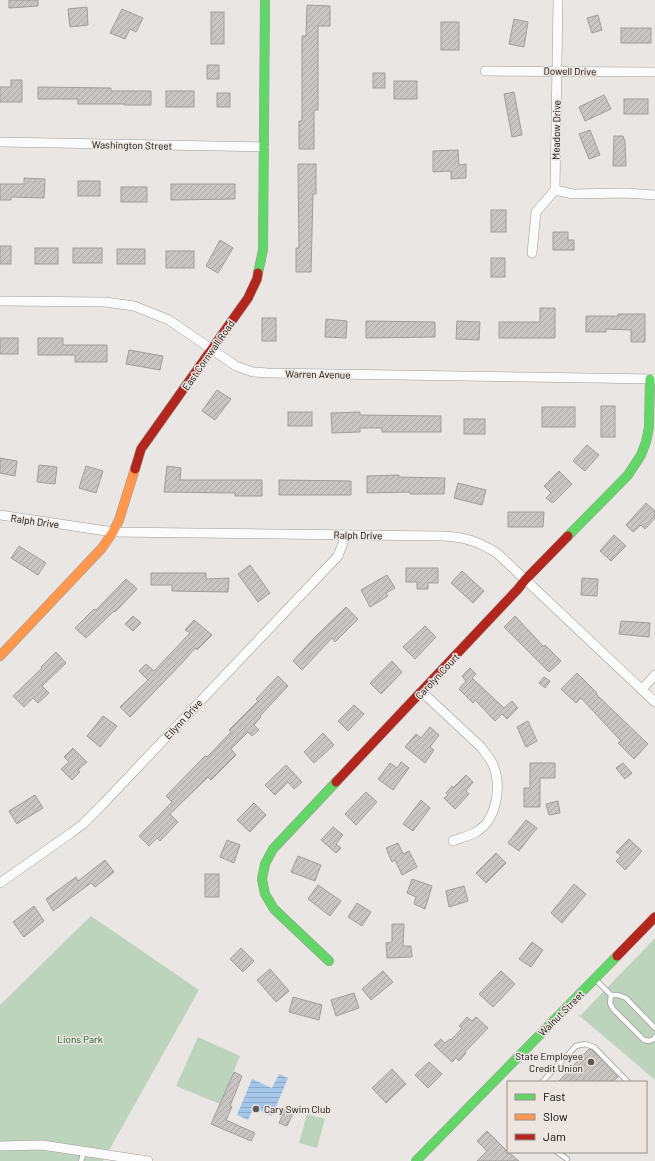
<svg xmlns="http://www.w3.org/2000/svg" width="655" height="1161" font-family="Barlow,sans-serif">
<defs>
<pattern id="water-rules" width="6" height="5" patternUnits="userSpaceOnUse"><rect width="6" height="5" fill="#a4c7e9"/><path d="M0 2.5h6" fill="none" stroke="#8caac6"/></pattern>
<pattern id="building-hatch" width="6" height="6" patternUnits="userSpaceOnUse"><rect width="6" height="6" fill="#c8c5c3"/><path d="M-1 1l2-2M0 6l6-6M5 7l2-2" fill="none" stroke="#aba8a6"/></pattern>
</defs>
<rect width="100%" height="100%" fill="#e9e6e3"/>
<!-- park -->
<g fill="#bdd4bc">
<path d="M91 916 199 990 103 1161H0V1005Z"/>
<path d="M655 938V1080L580 1016Z"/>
<path d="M198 1037 240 1056 220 1104 176 1086Z"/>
<path d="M307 1114 325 1119 317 1148 299 1143Z"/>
</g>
<!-- water -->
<path fill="url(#water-rules)" d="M279 1074 288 1078 272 1116 255 1108 253 1109 248 1120 237 1115 252 1079 272 1088Z"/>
<!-- building -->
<g fill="url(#building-hatch)" stroke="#a09d9c">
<path d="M9 0H38V6L9 8Z"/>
<path d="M307 5 330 6V26H318V110H314V149H299V121H302V36H306Z"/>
<path d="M87 7 88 25 70 27 68 9Z"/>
<path d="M122 9 143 18 136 32 130 29 125 39 110 33Z"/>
<rect x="211" y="12" width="13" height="32"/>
<path d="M598 15 602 30 592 33 587 18Z"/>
<path d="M514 19 528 22 524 47 509 44Z"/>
<rect x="441" y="22" width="18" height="28"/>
<rect x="621" y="28" width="30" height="15"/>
<rect x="207" y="65" width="12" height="14"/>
<rect x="373" y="73" width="12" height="15"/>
<path d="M11 80H22V102H0V87H11Z"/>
<rect x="394" y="81" width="23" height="18"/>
<path d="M38 87 111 88V91H151V105H124V104H78V99H38Z"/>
<rect x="166" y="91" width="28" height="16"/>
<path d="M514 92 522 135 512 137 504 94Z"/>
<rect x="217" y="93" width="13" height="14"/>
<path d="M604 95 611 109 585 121 579 107Z"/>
<rect x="624" y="99" width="24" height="15"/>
<path d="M590 130 600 155 589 159 579 134Z"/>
<path d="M614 136H623L625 142 626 166H613Z"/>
<path d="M458 150 459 165 466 164V178L451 179V171L433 172V151Z"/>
<path d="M298 164H316V194H313L311 272H296V248H299Z"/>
<path d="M24 178 45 179 44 198 11 197V200H0V184H24Z"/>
<rect x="78" y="181" width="22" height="15"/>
<path d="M171 184H235V199L171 200Z"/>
<rect x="121" y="187" width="26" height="15"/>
<rect x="491" y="210" width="15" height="22"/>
<path d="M553 232H568V240H574V250H553Z"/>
<path d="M220 240 233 248 218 273 206 266Z"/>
<rect x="0" y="246" width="11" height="18"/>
<rect x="35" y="248" width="23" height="16"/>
<rect x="73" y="248" width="29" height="15"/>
<rect x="117" y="249" width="28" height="15"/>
<rect x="166" y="251" width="28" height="17"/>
<rect x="491" y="258" width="14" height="19"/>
<path d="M540 308H555V338H499V322H540Z"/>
<path d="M618 314H645V342H631V330L606 329V332H586V316H618Z"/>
<rect x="262" y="318" width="14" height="23"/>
<path d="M326 319 347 321 346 338 325 337Z"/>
<path d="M366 321 435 322V337L366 338Z"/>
<path d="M457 321 480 322 479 340 456 339Z"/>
<rect x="0" y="338" width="18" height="16"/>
<path d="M38 338H63V345H107V362H75V355H38Z"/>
<path d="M129 350 163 356 160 370 126 364Z"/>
<path d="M217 390 231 399 215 420 202 411Z"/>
<rect x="601" y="406" width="14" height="31"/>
<rect x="542" y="407" width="33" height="20"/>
<rect x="288" y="412" width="24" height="14"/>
<path d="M360 412V415L441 416V432H382V428H360V432L332 433 331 413Z"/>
<rect x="464" y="419" width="21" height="15"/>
<path d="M587 445 599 455 585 471 573 461Z"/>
<path d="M0 458 17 461 15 476 0 473Z"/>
<path d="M39 465 57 467 55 484 37 482Z"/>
<path d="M86 466 103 471 96 493 79 488Z"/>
<path d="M167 466 181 468 180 480H262V496H235V493L164 492Z"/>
<path d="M559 471 572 484 554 502H551L546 498 551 493 544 486Z"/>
<path d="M399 475V477L445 478 444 494H410V492L367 493V476Z"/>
<path d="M279 480 351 481V495H279Z"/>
<path d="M458 483 486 490 482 505 454 498Z"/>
<path d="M646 503 655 511V518L645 529 641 525 633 532 626 525Z"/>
<path d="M508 512H544L543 527H508Z"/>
<path d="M614 535 626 546 611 561 600 551Z"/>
<path d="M19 546 46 563 38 575 11 558Z"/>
<path d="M250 565 270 593 258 602 238 574Z"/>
<path d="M406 568H438V583H428V589H417V582H406Z"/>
<path d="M462 571 484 591 473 603 451 583Z"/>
<path d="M151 573H206V579L229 578 228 592 172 591V585H151Z"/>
<path d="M387 575 395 588 386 593 388 596 370 607 361 590Z"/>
<path d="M582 578 598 579 597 596 581 595Z"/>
<path d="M126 579 137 589 115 612 114 611 86 638 75 628 94 609 96 610Z"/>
<path d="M346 607 358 619 335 642 332 638 302 670 293 661 314 638Z"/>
<path d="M133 616 141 623 133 631 125 624Z"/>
<path d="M515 616 544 647 545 645 561 661 549 672 504 627Z"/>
<path d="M194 620 212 635 197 650 195 648 182 663 130 717 120 707 148 680 139 671 146 664 154 671 190 633 185 630Z"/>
<path d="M621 621 650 623 649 637 619 634Z"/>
<path d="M425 626 436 637 415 659 403 647Z"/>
<path d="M56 652 66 663 42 686 49 693 38 703 33 698 24 707 13 696 42 668 41 667Z"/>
<path d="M392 661 402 672 381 694 370 683Z"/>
<path d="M470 668 476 674 472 678 504 708 512 701 518 708 507 719 502 714 495 721 475 700 473 703 459 689 466 681 462 676Z"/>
<path d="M577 673 597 693 596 694 648 744 634 759 618 743 621 741 581 698 576 703 561 689Z"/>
<path d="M278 676 288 686 260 716 261 717 254 725 259 730 252 736 248 732 231 749 236 755 211 780 208 777 170 814 178 822 160 841 157 838 149 846 139 836 172 802 166 796 205 756 207 757 231 732 229 730 258 701 256 699Z"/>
<path d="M544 677 550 681 545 688 539 683Z"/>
<path d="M354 705 364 714 348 731 338 721Z"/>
<path d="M103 716 117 726 100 747 87 736Z"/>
<path d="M528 721 537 741 526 747 517 727Z"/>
<path d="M430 727 439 735 430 747 434 750 425 763 405 747 416 734 421 738Z"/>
<path d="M323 733 334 745 314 763 304 752Z"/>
<path d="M73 748 87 762 78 770 80 772 72 780 61 769 69 762 64 757Z"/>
<path d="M401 762 409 768 393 790 378 779 390 763 397 768Z"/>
<path d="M530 763H555V778H540V807H524V788H530Z"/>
<path d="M623 763 632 773 625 779 616 768Z"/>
<path d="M286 765 302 782 294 789 288 782 275 795 265 785Z"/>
<path d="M466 775 473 782 466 791 469 794 455 809 444 798 448 795 446 793 452 786 453 788Z"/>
<path d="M366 792 377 802 356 825 345 814Z"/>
<path d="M35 795 43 808 17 824 9 811Z"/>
<path d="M421 800 430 808 413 831 403 824Z"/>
<path d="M558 801 560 813 549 815 546 804Z"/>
<path d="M254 803 266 815 250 832 237 820Z"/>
<path d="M526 820 537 828 519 851 508 843Z"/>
<path d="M333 827 343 835 336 844 341 848 336 853 321 840Z"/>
<path d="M629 839 642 851 625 870 616 861 621 856 616 852Z"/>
<path d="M227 840 240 845 234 863 220 857Z"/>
<path d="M398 843 403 854 409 851 417 867 402 875 395 860 392 862 386 848Z"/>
<path d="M496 853 506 863 486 883 476 873Z"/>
<path d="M298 856 321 865 315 881 291 872Z"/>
<path d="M105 860 114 872 95 887 91 883 53 911 46 899 76 877 78 881Z"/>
<rect x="205" y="874" width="14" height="23"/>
<path d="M412 879 432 886 425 909 414 904 416 897 407 893Z"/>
<path d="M574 884 586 894 562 923 551 913Z"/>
<path d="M318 885 341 901 330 916 308 899Z"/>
<path d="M464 886 468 901 449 907 446 891Z"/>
<path d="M357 903 371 912 362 926 348 917Z"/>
<path d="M34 906 44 921 24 937 13 922Z"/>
<path d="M392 924H404L403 946H411L412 957 387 958 386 943 392 942Z"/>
<path d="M532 942 543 950 531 967 519 959Z"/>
<path d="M241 948 254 961 243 972 230 959Z"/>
<path d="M270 969 289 991 276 1002 257 980Z"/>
<path d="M383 971 393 982 371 1000 362 989Z"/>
<path d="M501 971 515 984 493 1007 479 994Z"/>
<path d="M354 993 359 1008 336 1016 331 1000Z"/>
<path d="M293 997 322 1005 319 1020 289 1012Z"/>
<path d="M467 1017 472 1021 476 1017 488 1028 465 1052 466 1053 459 1061 456 1058 452 1062 434 1045 441 1039 445 1043 450 1039 451 1040 462 1028 459 1026Z"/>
<path d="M589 1049 592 1050 618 1077 612 1082H558Z"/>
<path d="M429 1062 442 1074 428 1088 415 1075Z"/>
<path d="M392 1069 406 1084 386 1103 372 1088Z"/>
<path d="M234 1072 242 1076 230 1106 232 1107 226 1120 255 1133 251 1141 211 1124Z"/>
<path d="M287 1105 295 1109 287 1126 279 1123Z"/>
<path d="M487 1131 508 1152 519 1161H477L487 1151 477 1141Z"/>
</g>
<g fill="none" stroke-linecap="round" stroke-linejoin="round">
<!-- lane casing -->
<g stroke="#9d9b98" stroke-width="6">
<g id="lane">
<path d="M596 980 611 995H618L626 998 655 1028"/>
<path d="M611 995 610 1003 613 1009 644 1040 649 1041 654 1039 655 1037"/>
<path d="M542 1082 576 1046 585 1044 594 1047 628 1082"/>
<path d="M557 1152 567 1159"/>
<path d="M81 1161 84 1152"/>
</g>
</g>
<!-- street casing -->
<g stroke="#9d9b98" stroke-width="10">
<g id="street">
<path d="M485 71 655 72"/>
<path d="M0 142 264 147"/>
<path d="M555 190 573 194 625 193 655 195"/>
<path d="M532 253 536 212 555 190 558 0"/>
<path d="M0 301 105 302 134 306 169 320 236 366 253 372 268 373 655 379"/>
<path d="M0 515 113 532 442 536C465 537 477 541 497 553L655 702"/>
<path d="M642 689 655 675"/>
<path d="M422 692 481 747C485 753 490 758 493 765 502 786 497 820 476 832 469 836 460 838 453 841"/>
<path d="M0 883 71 833 83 824 102 805 338 556 346 535"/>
<path d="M0 1146 42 1145 148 1161"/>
</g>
</g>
<!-- fast casing -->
<g stroke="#9d9b98" stroke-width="10">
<g id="fast">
<path d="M258 273 263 250 265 0"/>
<path d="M568 536 628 475 641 455 646 442 649 427 650 379"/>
<path d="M329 961 274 909 265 894 262 879 265 864 273 849 336 782"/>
<path d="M416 1161 617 956"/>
</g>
</g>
<!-- slow casing -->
<g stroke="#9d9b98" stroke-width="10">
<path id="slow" d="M0 656 102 548 113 532 119 520 135 469"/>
</g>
<!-- jam casing -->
<g stroke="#9d9b98" stroke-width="10">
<g id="jam">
<path d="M135 469 141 449 248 298 257 279 258 273"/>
<path d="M336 782 518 589 525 580 568 536"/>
<path d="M617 956 655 917"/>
</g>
</g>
<!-- path -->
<g stroke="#cfcecd" stroke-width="1.5" stroke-dasharray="3 3" stroke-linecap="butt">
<path d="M643 1007 652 998"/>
<path d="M579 1015 650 1073 655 1076"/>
</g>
<!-- lane -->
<use href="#lane" stroke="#fcfbfb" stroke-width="4.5"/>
<!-- street -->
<use href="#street" stroke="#fcfbfb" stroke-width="9"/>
<!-- fast -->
<use href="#fast" stroke="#63d668" stroke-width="9"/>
<!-- slow -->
<use href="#slow" stroke="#ff974d" stroke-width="9"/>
<!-- jam -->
<use href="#jam" stroke="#b3261e" stroke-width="9"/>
</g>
<!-- markers -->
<g fill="#5b5856" stroke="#ece5e0" stroke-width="1.5">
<circle cx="591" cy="1062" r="4"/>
<circle cx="256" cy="1109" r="4"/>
</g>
<g text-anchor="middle" stroke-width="3" stroke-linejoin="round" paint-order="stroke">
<!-- street labels -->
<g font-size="10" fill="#0e0c0a" stroke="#ece5e0">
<text transform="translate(570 71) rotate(1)" y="4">Dowell Drive</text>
<text transform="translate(556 130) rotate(-89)" y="4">Meadow Drive</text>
<text transform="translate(132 145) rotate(1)" y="4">Washington Street</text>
<text transform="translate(208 355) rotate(-55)" y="4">East Cornwall Road</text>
<text transform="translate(318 374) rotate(1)" y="4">Warren Avenue</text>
<text transform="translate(35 521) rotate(8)" y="4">Ralph Drive</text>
<text transform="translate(358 535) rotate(1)" y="4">Ralph Drive</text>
<text transform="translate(437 676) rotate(-47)" y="4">Carolyn Court</text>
<text transform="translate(183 719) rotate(-47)" y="4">Ellynn Drive</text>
<text transform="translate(561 1013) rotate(-45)" y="4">Walnut Street</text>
</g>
<!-- park labels -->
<g font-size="10" fill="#126023" stroke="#ece5e0">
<text x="80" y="1043">Lions Park</text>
</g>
<!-- poi labels -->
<g font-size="10" fill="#0e0c0a" stroke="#ece5e0" text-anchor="end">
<text x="583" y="1060">State Employee<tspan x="583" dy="12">Credit Union</tspan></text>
<text x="264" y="1113" text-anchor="start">Cary Swim Club</text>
</g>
</g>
<!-- legend -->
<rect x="507" y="1081" width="140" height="72" fill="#ece5e0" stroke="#938e8a"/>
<rect x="515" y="1094" width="20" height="6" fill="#63d668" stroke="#938e8a"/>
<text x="543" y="1101" font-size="12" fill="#0e0c0a">Fast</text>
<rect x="515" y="1114" width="20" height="6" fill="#ff974d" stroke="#938e8a"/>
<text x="543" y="1121" font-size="12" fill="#0e0c0a">Slow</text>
<rect x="515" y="1134" width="20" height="6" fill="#b3261e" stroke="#938e8a"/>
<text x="543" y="1141" font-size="12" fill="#0e0c0a">Jam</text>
</svg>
